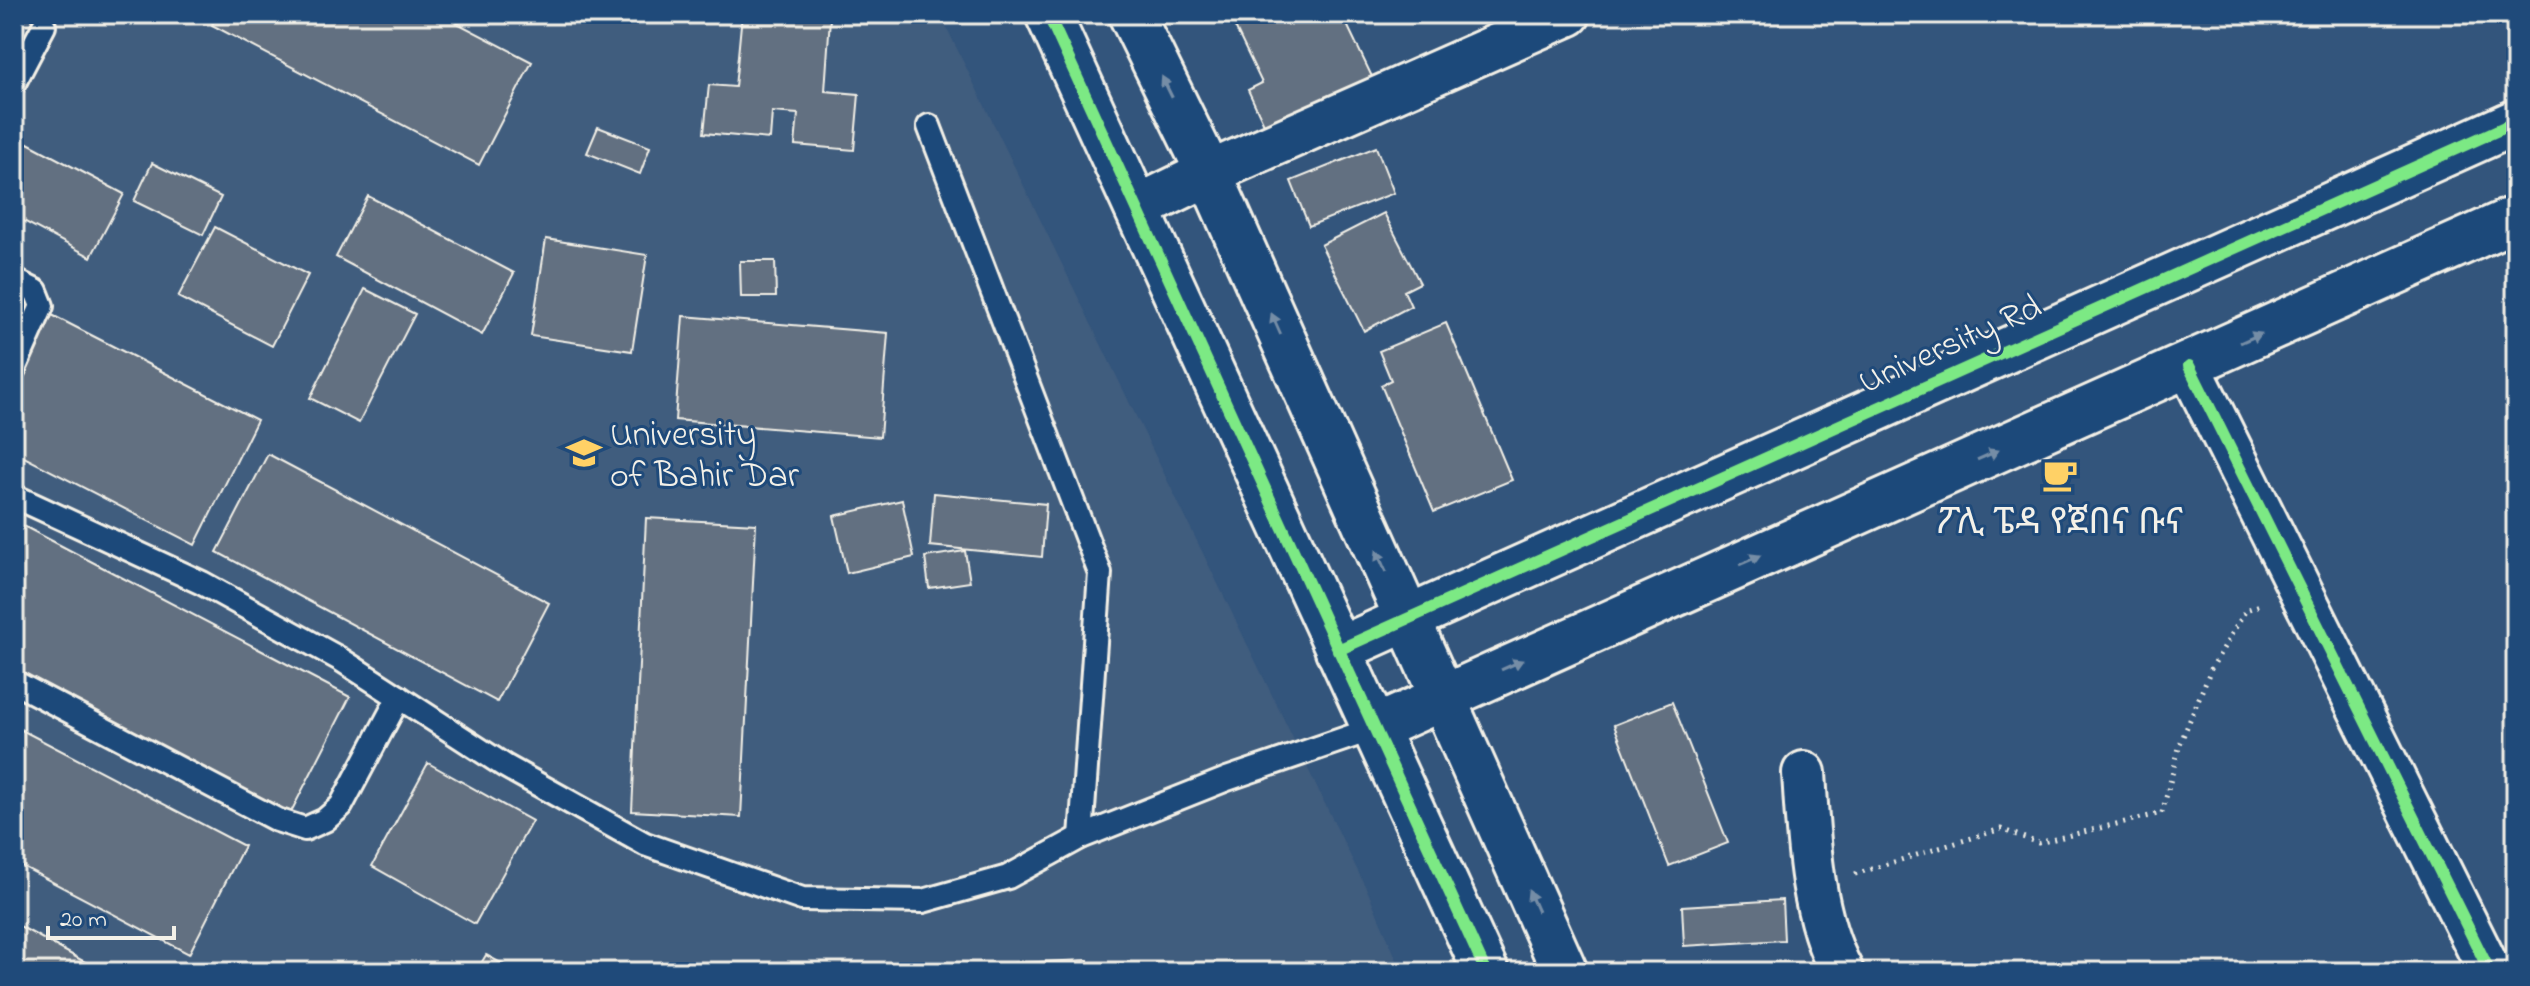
<svg xmlns="http://www.w3.org/2000/svg" width="2530" height="986" font-family="'Indie Flower','Noto Sans Ethiopic',sans-serif">
<rect width="100%" height="100%" fill="#33557c"/>
<filter id="ink" filterUnits="userSpaceOnUse"><feTurbulence type="fractalNoise" baseFrequency=".0125" numOctaves="2"/><feDisplacementMap in="SourceGraphic" scale="16" xChannelSelector="R" yChannelSelector="G"/><feConvolveMatrix kernelMatrix="1 2 1 2 8 2 1 2 1" color-interpolation-filters="sRGB"/></filter>
<g filter="url(#ink)">
<!-- built -->
<path fill="#415d7e" d="M14 14H940L1368 892 1402 972H14Z"/>
<!-- building -->
<g fill="#627081" stroke="#f4f1e8" stroke-width="2">
<path d="M217 14H440L532 62 479 165 212 25Z"/>
<path d="M742 14H786L830 18 825 91 859 94 854 150 795 145 798 114 772 112 770 139 704 133 709 85 735 87Z"/>
<path d="M1258 14H1342L1375 83 1268 133 1248 90 1262 83 1234 25Z"/>
<path d="M598 127 650 147 640 174 587 153Z"/>
<path d="M24 141 124 194 91 257 14 216V160Z"/>
<path d="M1376 147 1394 193 1309 226 1291 181Z"/>
<path d="M152 163 221 197 203 235 134 201Z"/>
<path d="M368 196 514 273 482 335 336 257Z"/>
<path d="M1384 213 1420 283 1404 291 1411 306 1364 331 1321 245Z"/>
<path d="M215 227 308 275 272 346 178 297Z"/>
<path d="M546 239 647 255 632 351 531 336Z"/>
<path d="M740 261H775L776 297H741Z"/>
<path d="M365 289 415 314 359 423 310 398Z"/>
<path d="M52 315 257 420 195 545 14 452V391Z"/>
<path d="M683 316 888 333 880 437 675 420Z"/>
<path d="M1446 323 1512 480 1434 512 1381 385 1391 380 1379 351Z"/>
<path d="M268 454 549 603 497 702 217 552Z"/>
<path d="M934 493 1046 504 1042 557 930 546Z"/>
<path d="M902 500 914 557 847 573 834 516Z"/>
<path d="M646 518 756 524 741 817 632 811Z"/>
<path d="M14 521 350 697 289 816 14 671Z"/>
<path d="M965 551 970 582 929 588 925 557Z"/>
<path d="M1672 702 1728 843 1669 866 1614 725Z"/>
<path d="M14 726 244 846 189 954 14 862Z"/>
<path d="M428 763 532 821 475 924 372 866Z"/>
<path d="M1782 900 1784 940 1684 946 1682 906Z"/>
<path d="M14 923 103 972H14Z"/>
<path d="M486 955 517 972H476Z"/>
<path d="M1088 960V972H1014V963Z"/>
</g>
<g fill="none" stroke-linecap="round" stroke-linejoin="round">
<!-- service casing -->
<g stroke="#f4f1e8" stroke-width="28">
<g id="service">
<path d="M14 83 44 26"/>
<path d="M929 126 1100 573 1081 837"/>
<path d="M14 280 36 291 42 306 14 369"/>
<path d="M14 496 202 583 340 659 505 766 645 844 802 899 923 901 1008 877 1081 837 1227 779 1373 729"/>
<path d="M14 682 277 820 305 829 325 820 341 806 399 697"/>
</g>
</g>
<!-- minor casing -->
<g stroke="#f4f1e8" stroke-width="48">
<g id="minor">
<path d="M1209 173 1569 14"/>
<path d="M2189 366 2490 972"/>
<path d="M1804 773C1808 837 1811 915 1842 972"/>
</g>
</g>
<!-- tertiary casing -->
<g stroke="#f4f1e8" stroke-width="50">
<g id="tertiary">
<path d="M1048 14 1486 972"/>
<path d="M1131 14 1209 173 1565 972"/>
<path d="M1137 208 1209 173"/>
<path d="M1338 650 2516 122"/>
<path d="M1373 729 2516 218"/>
</g>
</g>
<!-- path -->
<path stroke="#f4f1e8" stroke-width="5" stroke-dasharray="2 6" stroke-linecap="butt" d="M1855 874 2001 829 2038 843 2162 813 2180 744 2211 669 2246 610 2263 604"/>
<!-- service -->
<use href="#service" stroke="#1f4a7a" stroke-width="22"/>
<!-- minor -->
<use href="#minor" stroke="#1f4a7a" stroke-width="42"/>
<!-- tertiary -->
<use href="#tertiary" stroke="#1f4a7a" stroke-width="44"/>
<!-- cycleway casing -->
<g stroke="#1f4a7a" stroke-width="17">
<g id="cycleway">
<path d="M1048 14 1486 972"/>
<path d="M2189 366 2490 972"/>
<path d="M1338 650 2516 122"/>
</g>
</g>
<!-- cycleway -->
<use href="#cycleway" stroke="#7ce984" stroke-width="12"/>
</g>
<!-- one-way arrows -->
<defs><path id="oneway-solid" d="M-6-.8H1V-3.2L6.5 0L1 3.2V.8H-6Z" transform="scale(2)"/></defs>
<g fill="#748da6">
<use href="#oneway-solid" transform="translate(1167 87) rotate(-116)"/>
<use href="#oneway-solid" transform="translate(1276 324) rotate(-114)"/>
<use href="#oneway-solid" transform="translate(2251 338) rotate(-24)"/>
<use href="#oneway-solid" transform="translate(1988 455) rotate(-24)"/>
<use href="#oneway-solid" transform="translate(1750 560) rotate(-24)"/>
<use href="#oneway-solid" transform="translate(1381 561) rotate(-114)"/>
<use href="#oneway-solid" transform="translate(1512 665) rotate(-24)"/>
<use href="#oneway-solid" transform="translate(1533 901) rotate(-114)"/>
</g>
</g>
<!-- icons -->
<defs>
<g id="university-bare" transform="scale(2.76)"><path d="M0-5L7-2L0 1L-7-2ZM-4 1L0 2.5L4 1V4Q0 6-4 4Z" fill="#ffd166" stroke="#1f4a7a" stroke-width="2.5" paint-order="stroke"/></g>
<g id="cafe-bare" transform="scale(2.76)"><path d="M-5.5-4.5H6V0H3Q3 3.5 0 3.5H-2.5Q-5.5 3.5-5.5 0ZM3-3.2v2h1.7v-2ZM-6 4.5H4V6H-6Z" fill="#ffd166" stroke="#1f4a7a" stroke-width="2.5" paint-order="stroke"/></g>
</defs>
<g fill-rule="evenodd">
<use href="#university-bare" x="584" y="453"/>
<use href="#cafe-bare" x="2060" y="475"/>
</g>
<g text-anchor="middle" stroke-width="6" stroke-linejoin="round" paint-order="stroke">
<!-- street labels -->
<g font-size="36" fill="#f4f1e8" stroke="#1f4a7a">
<text transform="translate(1949 342) rotate(-24)" y="13">University Rd</text>
</g>
<!-- poi labels -->
<g font-size="36" fill="#f4f1e8" stroke="#1f4a7a" text-anchor="start">
<text x="610" y="445">University<tspan x="610" dy="41">of Bahir Dar</tspan></text>
<text x="2060" y="533" text-anchor="middle">ፖሊ ፔዳ የጀበና ቡና</text>
</g>
</g>
<!-- margin -->
<rect width="2530" height="986" fill="none" stroke="#1f4a7a" stroke-width="48"/>
<rect x="24" y="24" width="2482" height="938" fill="none" stroke="#f4f1e8" stroke-width="3" filter="url(#ink)"/>
<!-- scale -->
<path d="M48 926v12h126v-12" fill="none" stroke="#f4f1e8" stroke-width="4"/>
<text x="60" y="926" font-size="24" fill="#f4f1e8" stroke="#1f4a7a" stroke-width="6" paint-order="stroke">20 m</text>
</svg>
